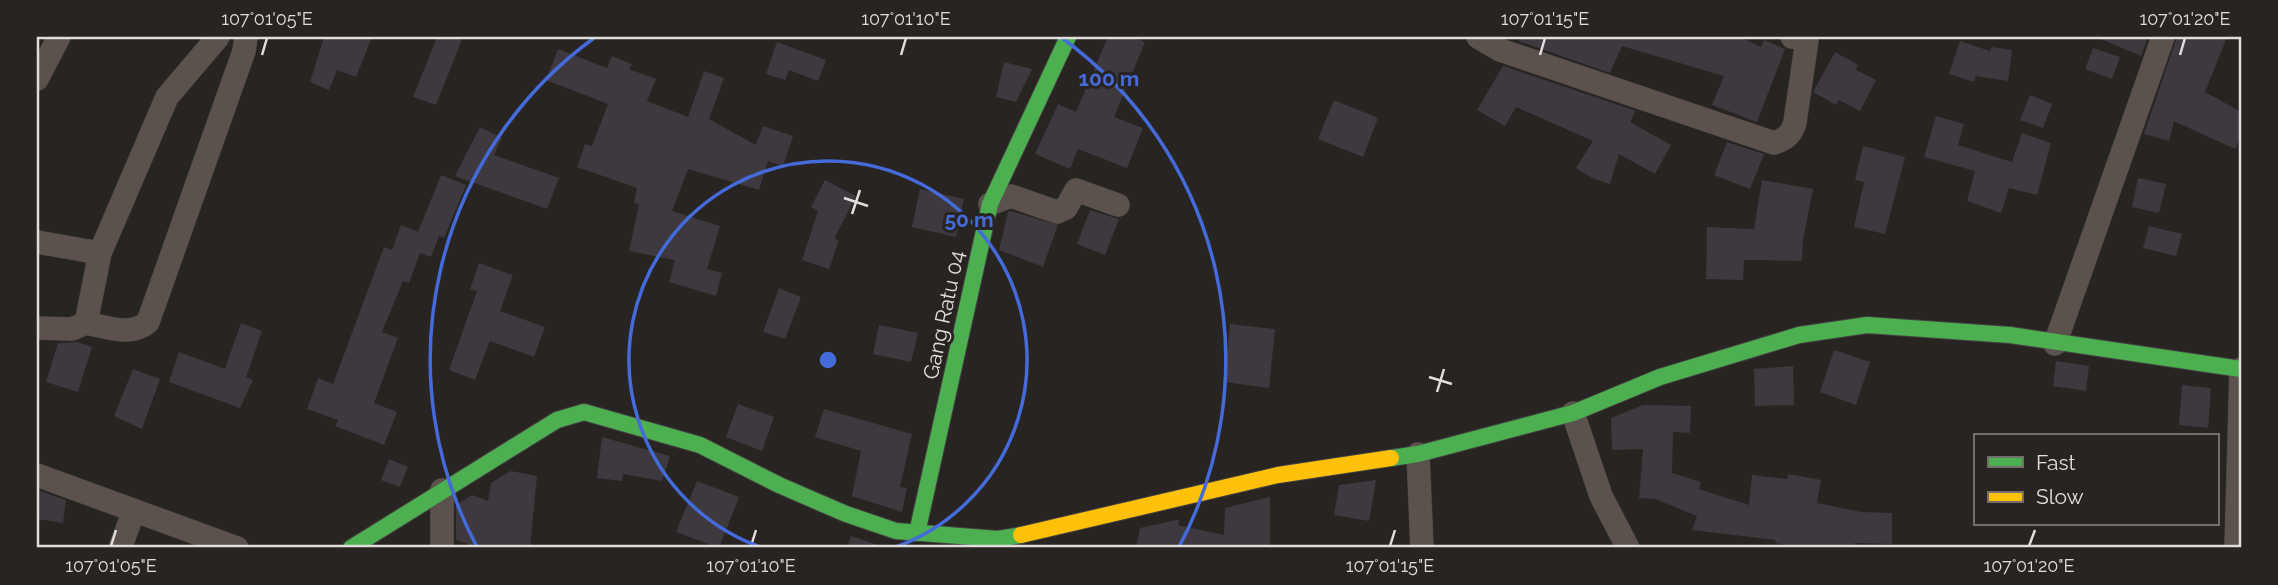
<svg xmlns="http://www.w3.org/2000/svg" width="2278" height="585" font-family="Raleway,sans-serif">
<rect width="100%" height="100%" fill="#272422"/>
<!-- building -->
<g fill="#3e393e">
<path d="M324 37H372L356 77 337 70 329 90 310 82Z"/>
<path d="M437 37H463L436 105 413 97Z"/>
<path d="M1108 37H1131L1145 42 1114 117 1143 128 1127 168 1078 149 1070 169 1035 154 1058 104 1076 112Z"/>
<path d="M1521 37H1740L1761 47 1764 40 1785 49 1757 122 1712 105 1724 76 1622 46 1610 73 1518 41Z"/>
<path d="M2096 37H2148L2141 56Z"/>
<path d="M2177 37H2227L2205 92 2241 112V137L2235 149 2174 121 2169 141 2144 134Z"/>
<path d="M1960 41 1990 51 1991 47 2012 50 2008 81 1976 76 1974 82 1949 74Z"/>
<path d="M777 42 826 60 818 81 789 70 785 80 766 74Z"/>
<path d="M2093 48 2120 57 2112 79 2085 69Z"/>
<path d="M558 49 607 68 612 56 632 64 629 69 656 79 647 101 688 117 704 71 724 78 709 119 756 145 763 126 793 136 783 166 768 161 759 190 688 169 672 211 720 226 707 269 722 273 716 296 669 282 675 260 629 251 639 204 634 203 637 188 577 167 585 144 592 146 608 104 546 80Z"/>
<path d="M1835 52 1858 65 1856 70 1876 80 1860 111 1839 100 1836 105 1813 92Z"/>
<path d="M1004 62 1032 69 1016 102 996 97Z"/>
<path d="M1503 66 1636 111 1630 122 1671 145 1655 174 1619 154 1610 184 1592 178 1576 168 1593 141 1516 107 1505 126 1477 110Z"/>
<path d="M2030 95 2052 104 2043 128 2020 120Z"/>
<path d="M1334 100 1378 118 1363 157 1318 139Z"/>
<path d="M1936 116 1964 124 1958 145 2012 162 2022 133 2051 143 2037 195 2009 188 2001 213 1967 201 1975 171 1924 157Z"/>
<path d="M480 127 502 138 494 155 559 178 547 209 455 176Z"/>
<path d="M1727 142 1764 154 1750 189 1714 175Z"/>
<path d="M1863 146 1905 157 1885 234 1854 227 1864 182 1855 180Z"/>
<path d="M441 175 466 185 444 238 439 236 431 257 420 253 409 283 403 281 382 332 398 338 374 403 397 412 384 445 335 426 338 420 307 409 318 378 333 384 384 247 392 250 401 225 418 232Z"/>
<path d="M2138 178 2166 184 2159 213 2132 207Z"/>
<path d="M825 180 856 196 834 239 839 240 829 269 802 260 818 211 811 207Z"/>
<path d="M1762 180 1813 189 1803 240 1802 261 1744 260 1743 280 1706 279 1707 227 1754 229Z"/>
<path d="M920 189 964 199 956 237 912 227Z"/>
<path d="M1090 210 1119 219 1105 255 1077 244Z"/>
<path d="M1011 211 1058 225 1043 267 999 250 1008 212Z"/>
<path d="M2149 226 2182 234 2176 256 2143 248Z"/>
<path d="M479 263 513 275 500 311 545 327 534 357 490 341 475 380 449 370 477 291 470 289Z"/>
<path d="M779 288 801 297 785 339 763 332Z"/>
<path d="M241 323 262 331 246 377 253 380 240 408 169 382 179 352 225 369Z"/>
<path d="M1230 324 1275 329 1269 388 1224 382Z"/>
<path d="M879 325 918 333 911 362 873 354Z"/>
<path d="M77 342 92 347 78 392 46 382 58 343Z"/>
<path d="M1834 350 1870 362 1856 405 1820 392Z"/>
<path d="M2056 361 2089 366 2086 391 2053 386Z"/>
<path d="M1793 366 1794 405 1755 406 1754 369Z"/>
<path d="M133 369 160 379 142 429 114 416Z"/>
<path d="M2182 385 2211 388 2208 428 2179 425Z"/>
<path d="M738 404 774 417 762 451 726 437Z"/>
<path d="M1643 405 1691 406 1690 433 1673 432 1672 473 1701 482 1699 489 1749 505 1752 475 1787 479 1788 474 1821 480 1817 503 1861 512 1892 513V544L1855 543 1854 548H1803L1775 543 1776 540 1692 530 1697 516 1655 499 1639 498 1643 449 1612 450 1611 418Z"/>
<path d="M824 409 912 434 900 487 907 488 902 512 852 496 861 451 815 437Z"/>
<path d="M602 437 670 456 662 481 623 474 622 481 597 478Z"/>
<path d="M389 459 408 467 400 487 381 480Z"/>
<path d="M511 471 537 476 530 548H468V544L456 540V505L472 495 488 501 491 483Z"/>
<path d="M1376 480 1369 521 1334 515 1339 485Z"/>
<path d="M697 481 739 497 719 548 676 532Z"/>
<path d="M37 490 66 500 63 523 37 519Z"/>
<path d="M1270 497V548H1136L1140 528 1176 520H1179L1178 525 1224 535 1225 508Z"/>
<path d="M851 536 887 548H847Z"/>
</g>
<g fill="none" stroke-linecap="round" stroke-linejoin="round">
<!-- street casing -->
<g stroke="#444241" stroke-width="24">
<g id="street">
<path d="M1478 37 1500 50 1774 143C1786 139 1792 134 1795 122L1807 40 1792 37"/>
<path d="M37 79 59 37"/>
<path d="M990 204 1011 196 1057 212 1066 208 1076 190 1118 205"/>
<path d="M37 242 100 253 86 323C106 327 132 337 148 322L244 51 246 37"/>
<path d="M100 253 167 97 218 37"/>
<path d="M37 328 72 329 86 323"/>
<path d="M2055 344 2163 37"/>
<path d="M1573 413 1601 496 1628 548"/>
<path d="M1418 454 1422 548"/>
<path d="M37 475 237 548"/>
<path d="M442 490V548"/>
<path d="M120 548 134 511"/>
<path d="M2236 548 2241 369"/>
</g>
</g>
<!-- fast casing -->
<g stroke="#444241" stroke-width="18">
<g id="fast">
<path d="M1391 458 1418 454 1573 413 1660 377 1799 335 1867 325 2010 335 2241 369"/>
<path d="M917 533 990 204 1068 37"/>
<path d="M351 548 557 420 584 412 700 445 779 485 846 514 896 531 998 539 1021 535"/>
</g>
</g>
<!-- slow casing -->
<g stroke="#444241" stroke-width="18">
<path id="slow" d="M1021 535 1278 475 1391 458"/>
</g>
<!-- street -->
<use href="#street" stroke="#5b524d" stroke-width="23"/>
<!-- fast -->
<use href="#fast" stroke="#4caf50" stroke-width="16"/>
<!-- slow -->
<use href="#slow" stroke="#ffc107" stroke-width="16"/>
</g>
<!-- ticks -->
<path fill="none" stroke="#e0dddc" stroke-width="2.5" d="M262 55 267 38M901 55 906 38M1540 55 1545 38M2180 55 2185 38M844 198 868 206M852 214 860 190M1429 377 1452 384M1437 392 1444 369M111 546 116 530M751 546 756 530M1390 546 1395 530M2029 546 2035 530"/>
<!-- distance rings -->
<g fill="none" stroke="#446bd9" stroke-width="3.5">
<path d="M763 548A199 199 0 1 1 893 548"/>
<path d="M477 547A398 398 0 0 1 594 38M1062 38A398 398 0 0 1 1179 547"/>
</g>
<g text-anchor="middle" stroke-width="6" stroke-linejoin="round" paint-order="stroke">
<!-- street labels -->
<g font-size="21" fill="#e0dddc" stroke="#282421">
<text transform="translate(944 315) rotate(-78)" y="7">Gang Ratu 04</text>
</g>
</g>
<circle cx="828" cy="360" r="10" fill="#446bd9" stroke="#282421" stroke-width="3.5"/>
<g font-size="21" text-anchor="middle" font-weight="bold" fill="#446bd9" stroke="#282421" stroke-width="6" stroke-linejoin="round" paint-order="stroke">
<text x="1109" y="86">100 m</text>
<text x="969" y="227">50 m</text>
</g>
<!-- border -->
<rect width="2278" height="585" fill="none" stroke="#282421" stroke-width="77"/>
<!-- legend -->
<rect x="1974" y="434" width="245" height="91" fill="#282421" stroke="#726e6c" stroke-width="2"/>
<rect x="1988" y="457" width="35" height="10" fill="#4caf50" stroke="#726e6c" stroke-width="2"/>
<text x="2036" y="470" font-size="21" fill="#e0dddc">Fast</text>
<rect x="1988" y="492" width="35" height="10" fill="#ffc107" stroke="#726e6c" stroke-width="2"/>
<text x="2036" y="504" font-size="21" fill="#e0dddc">Slow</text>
<rect x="38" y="38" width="2202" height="508" fill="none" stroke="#e0dddc" stroke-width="2.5"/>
<g font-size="18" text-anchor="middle" fill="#e0dddc">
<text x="267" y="25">107°01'05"E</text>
<text x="906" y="25">107°01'10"E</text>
<text x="1545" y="25">107°01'15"E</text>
<text x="2185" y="25">107°01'20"E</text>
<text x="111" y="572">107°01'05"E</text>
<text x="751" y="572">107°01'10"E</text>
<text x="1390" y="572">107°01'15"E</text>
<text x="2029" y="572">107°01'20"E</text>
</g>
</svg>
